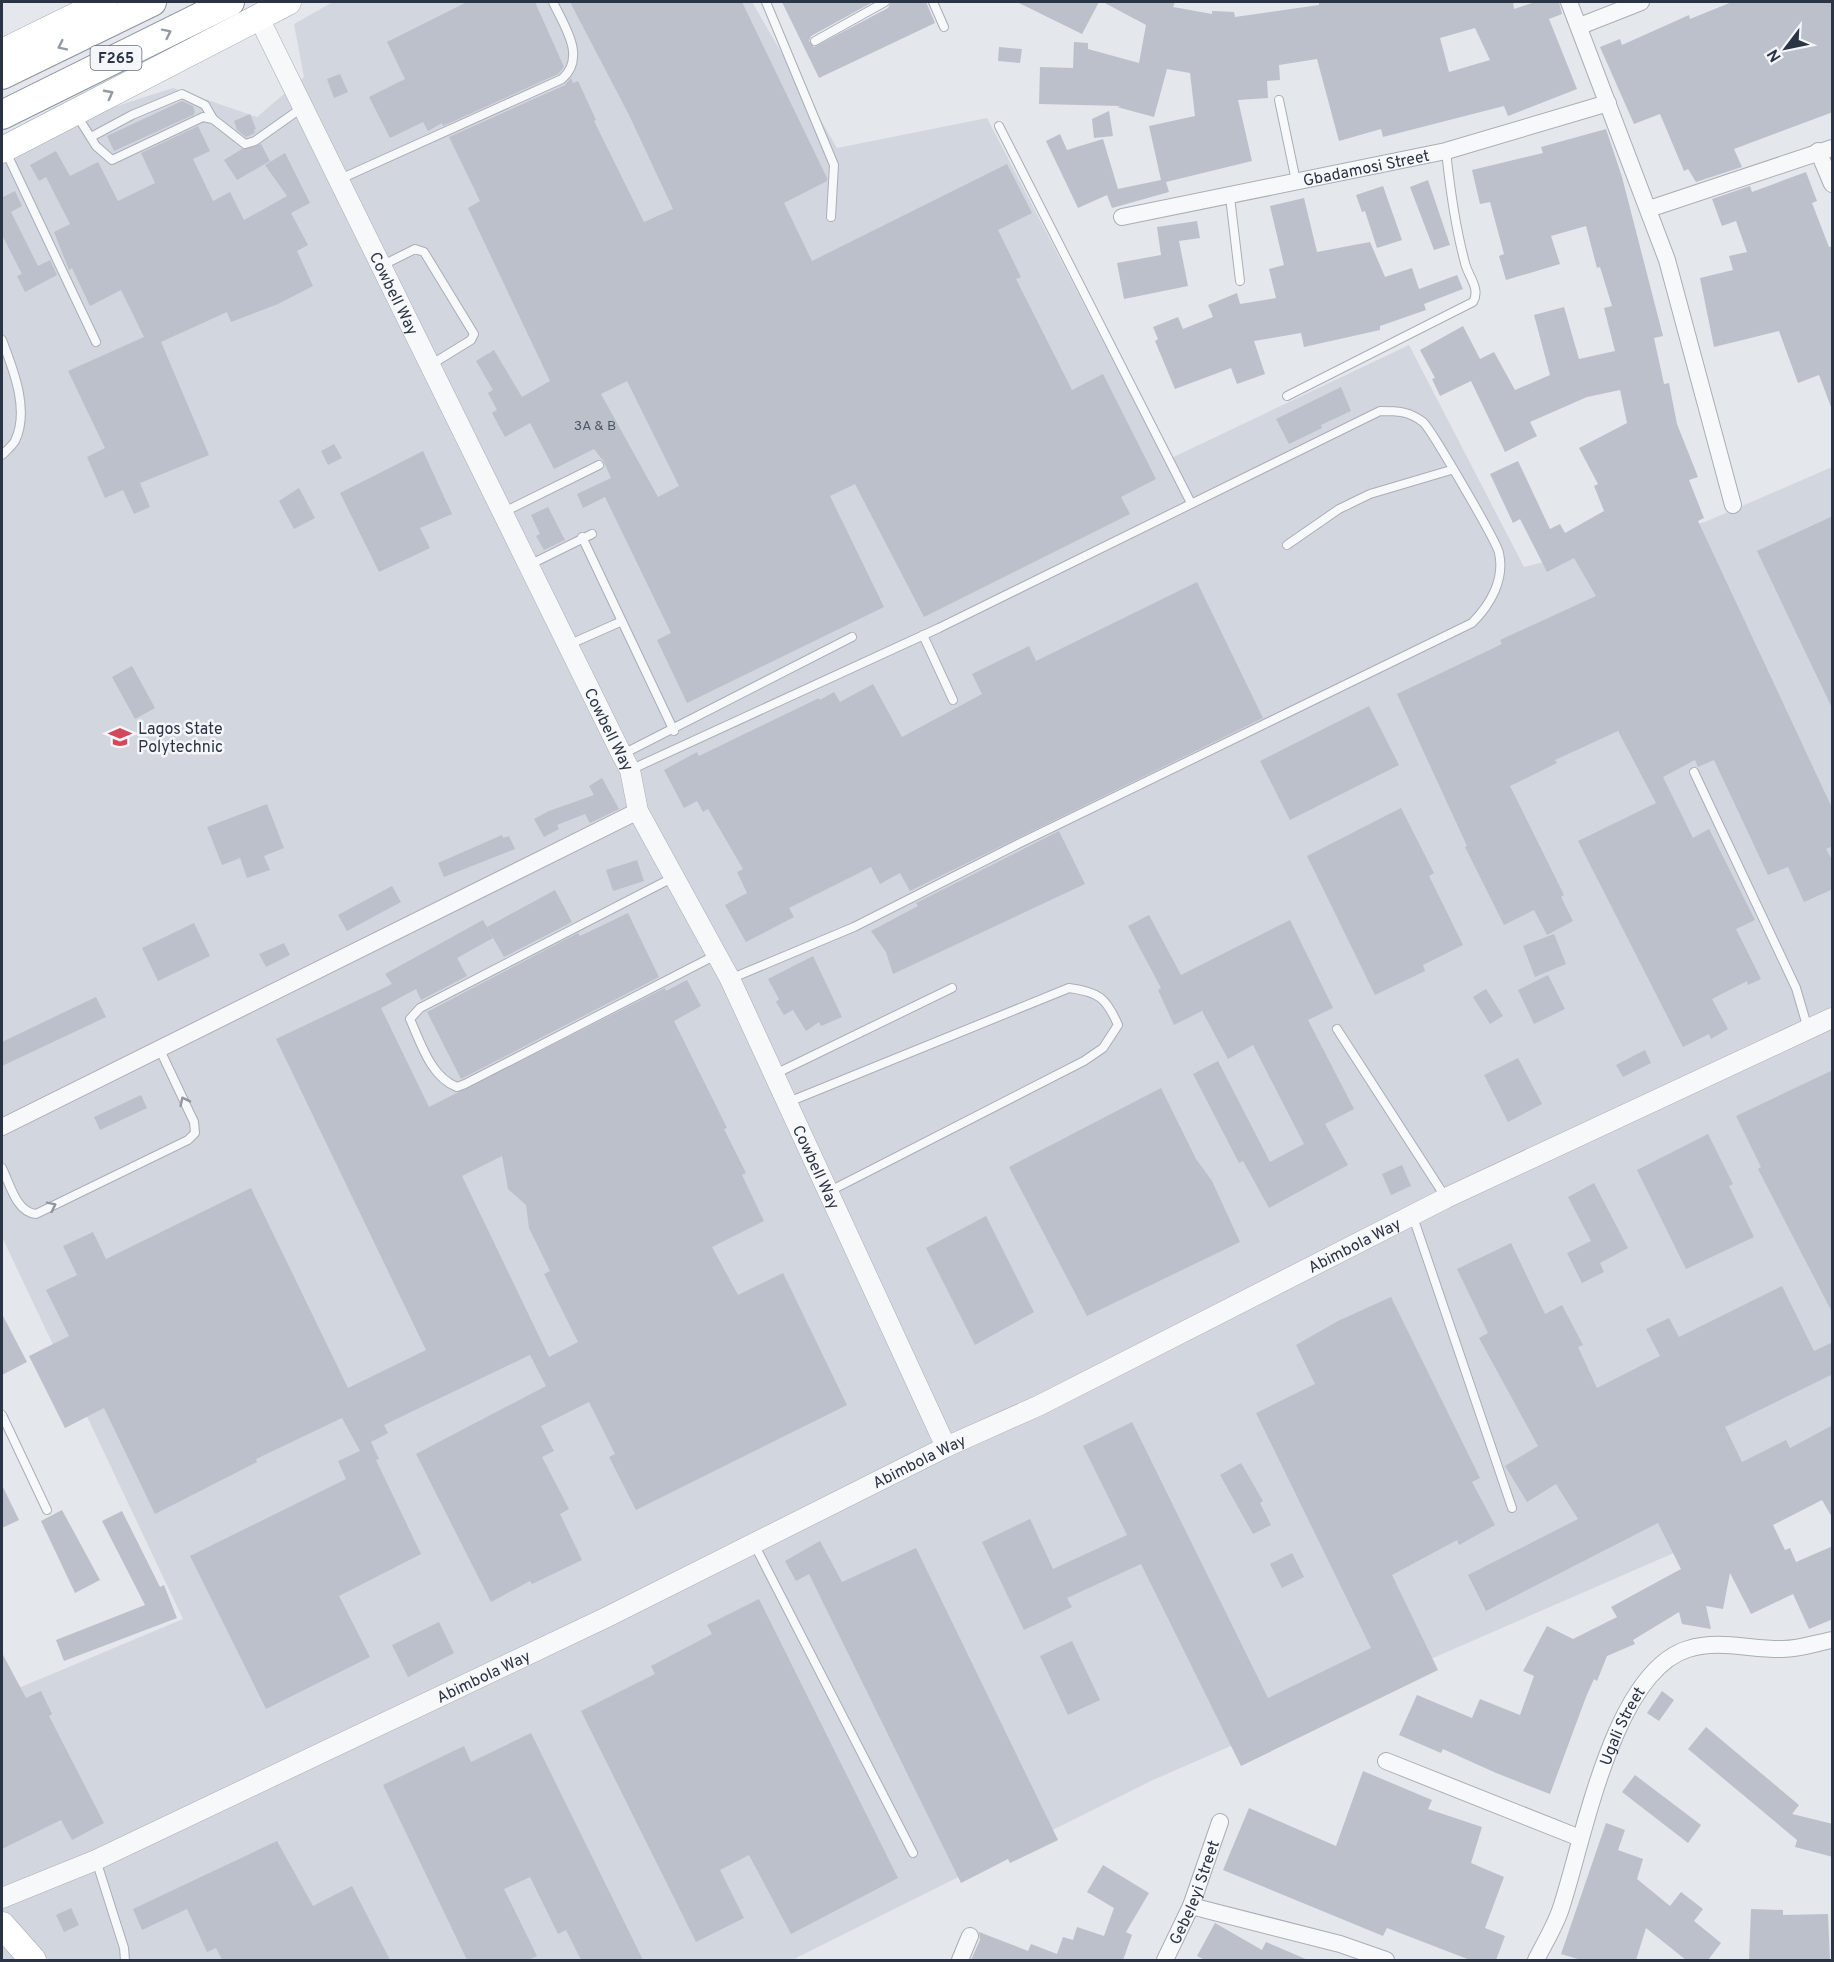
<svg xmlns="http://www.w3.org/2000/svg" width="1834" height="1962" font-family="Overpass,sans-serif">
<rect width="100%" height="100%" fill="#e4e7ec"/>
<!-- built -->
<path fill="#d2d6de" d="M333 2H752L837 148 987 118 1165 461 1409 345 1524 567 1705 522 1832 467V1484L1153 1780 792 1960H2V1695L183 1619 2 1237V143L173 88 257 117 304 77 294 24Z"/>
<!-- building -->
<g fill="#bbc0ca" fill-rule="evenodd">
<path d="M467 2H535L564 67 558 74 443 126 442 123 428 131 423 122 390 138 369 97 405 79 387 42Z"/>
<path d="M570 2H742L827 178V181L784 203 812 261 1007 164 1032 213 998 230 1021 277 1016 279 1072 390 1103 374 1156 479 1121 497 1130 514 924 617 855 484 830 496 884 607 687 703 657 640 671 633 605 497 583 508 577 494 611 478 604 462 594 449 554 469 530 423 505 437 492 413 497 410 488 393 493 390 476 361 494 350 522 397 550 381 468 208 480 201 449 137 565 85 571 78 573 83 578 81 596 120 594 121 644 222 673 209 629 115ZM627 381 679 486 658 497 601 394Z"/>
<path d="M782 2H873L811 36 809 41 814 47 888 8 891 2H926L935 23 819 78Z"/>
<path d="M1017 2H1099L1082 34Z"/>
<path d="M1103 2H1175L1173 7 1212 14V11L1234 12 1235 17 1319 5V2H1513L1514 9 1535 2H1559L1562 14 1549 19 1577 89 1508 116 1504 106 1383 137 1381 129 1339 141 1317 59 1279 65 1280 80 1267 81 1268 98 1238 100 1252 161 1166 182 1169 192 1112 208 1107 195 1078 208 1046 141 1060 134 1067 150 1103 139 1118 189 1161 180 1149 126 1195 116 1190 73 1167 69 1154 117 1117 107 1121 106 1039 104 1040 67 1073 68 1074 42 1088 43V49L1139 63 1146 25ZM1475 28 1490 60 1449 72 1440 38Z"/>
<path d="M1732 2H1833V112L1734 149 1742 167 1696 182 1688 169 1684 171 1660 114 1634 124 1600 47 1620 39 1622 45 1689 15 1690 19Z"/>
<path d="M999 47 1022 49 1020 63 998 61Z"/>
<path d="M340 74 348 92 334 98 327 79Z"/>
<path d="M182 101 193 106 195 112 193 115 114 151 107 136Z"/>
<path d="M1109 111 1113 136 1094 138 1092 119Z"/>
<path d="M250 114 256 129 254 130 255 133 246 137 237 130 234 121Z"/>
<path d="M198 126 210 151 193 159 213 201 230 192 244 220 287 196 265 165 285 153 310 203 291 213 308 245 297 251 313 286 278 304 231 322 227 312 161 342 209 455 140 483 150 507 134 514 123 490 105 498 87 457 105 448 68 371 144 337 121 290 90 306 72 268 69 270 54 232 70 224 46 177 39 181 30 165 56 151 70 176 98 162 118 201 155 183 141 153Z"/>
<path d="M1606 129 1622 177 1663 336 1654 338 1664 384 1669 383 1677 424 1698 477 1689 480 1704 518 1698 521 1833 810V846L1826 849 1833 862V889L1804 902 1788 867 1768 875 1714 760 1698 767 1695 760 1663 777 1693 838 1709 829 1755 920 1736 929 1761 979 1748 985 1747 981 1712 999 1728 1029 1711 1039 1709 1034 1683 1047 1578 841 1656 803 1618 731 1555 760 1557 763 1510 786 1564 895 1561 897 1573 921 1547 935 1534 910 1504 925 1465 847 1467 846 1397 694 1502 644 1500 640 1596 596 1574 558 1547 572 1520 519 1513 523 1490 474 1518 461 1550 529 1560 524 1565 533 1604 511 1594 486 1598 484 1579 448 1627 423 1620 390 1587 397 1530 422 1537 436 1505 452 1471 381 1440 396 1432 379 1435 378 1420 350 1463 326 1480 359 1494 352 1515 390 1550 375 1534 315 1564 307 1579 359 1615 351 1604 308 1612 306 1600 267 1597 268 1586 226 1551 236 1560 264 1506 280 1499 256 1504 254 1490 202 1480 204 1472 170 1543 153 1541 147Z"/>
<path d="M261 144 270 161 237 180 224 160 242 149Z"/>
<path d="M1806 172 1817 201 1812 203 1829 247 1833 246 1831 407 1819 375 1798 383 1779 331 1714 347 1700 278 1733 270 1729 256 1747 252 1736 221 1722 226 1712 199 1750 186 1752 192Z"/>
<path d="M1428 180 1450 245 1434 250 1410 187Z"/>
<path d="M1383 186 1402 240 1377 248 1365 211 1362 212 1356 195Z"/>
<path d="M15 191 22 206 11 212 38 266 50 260 57 275 25 292 17 276 22 274 2 235V195L3 197Z"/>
<path d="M1304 198 1317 252 1370 242 1385 277 1412 268 1419 289 1457 275 1463 289 1424 304 1426 310 1380 326V330L1304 347 1301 333 1254 341 1265 374 1237 384 1231 368 1175 389 1155 341 1158 339 1153 327 1178 317 1183 329 1213 317 1208 305 1237 293 1240 304 1276 298 1269 269 1284 265 1270 206Z"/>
<path d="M1197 221 1200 238 1179 241 1188 286 1124 299 1117 263 1161 255 1157 227Z"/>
<path d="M1341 387 1351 411 1321 425 1322 428 1289 444 1276 419Z"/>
<path d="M334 444 342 458 328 465 321 451Z"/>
<path d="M423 451 452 514 420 528 430 548 379 572 340 493Z"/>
<path d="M299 488 315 518 294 529 279 501Z"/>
<path d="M548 507 565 540 544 550 536 536 540 534 531 515Z"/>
<path d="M1833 516V710L1757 551Z"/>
<path d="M1197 582 1263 718 910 891 900 873 880 884 871 867 789 908 794 917 746 942 725 905 747 893 737 872 743 869 708 809 703 812 697 801 684 808 664 770 697 752 699 756 819 698 820 700 834 692 840 702 873 684 902 737 982 694 972 674 1029 646 1036 661Z"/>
<path d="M132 666 155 708 135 719 112 677Z"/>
<path d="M1369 706 1399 765 1290 820 1260 761Z"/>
<path d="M602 778 619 809 590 823 585 814 557 825 559 829 544 837 534 819 549 811 594 795 589 786Z"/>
<path d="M267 804 284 848 264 856 270 870 247 878 240 858 222 865 207 827Z"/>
<path d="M1401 808 1434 873 1429 876 1463 945 1423 965 1425 971 1375 995 1307 856Z"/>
<path d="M1059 831 1085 884 893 974 886 952 871 931 918 906 916 903Z"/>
<path d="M502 835 503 838 509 836 515 849 444 877 438 863Z"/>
<path d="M637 860 644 881 613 891 606 870Z"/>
<path d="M392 886 401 902 347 931 338 915Z"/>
<path d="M555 890 572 922 504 957 487 927Z"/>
<path d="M628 913 659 977 461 1079 427 1012 578 933 580 936Z"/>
<path d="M1149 915 1181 975 1290 920 1333 1008 1308 1020 1354 1109 1325 1124 1348 1165 1269 1208 1243 1161 1239 1163 1193 1074 1218 1061 1270 1162 1304 1144 1253 1045 1228 1059 1202 1011 1174 1025 1158 990 1161 988 1128 926Z"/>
<path d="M483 920 493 938 457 958 467 976 421 1000 416 989 381 1008 429 1107 665 988 666 991 687 980 701 1006 674 1021 727 1128 724 1129 746 1173 742 1175 764 1221 712 1247 738 1295 783 1273 847 1405 636 1510 609 1457 615 1454 589 1402 541 1426 554 1451 542 1457 569 1509 560 1514 582 1560 532 1584 530 1581 491 1602 416 1454 546 1386 530 1355 384 1425 388 1433 371 1442 379 1459 376 1460 421 1554 339 1596 370 1657 266 1709 190 1556 346 1479 338 1461 360 1451 342 1418 256 1459 257 1462 155 1514 104 1408 65 1428 29 1356 69 1336 46 1290 77 1275 63 1246 93 1232 106 1259 251 1188 348 1388 426 1350 276 1039 392 984 385 974ZM502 1156 508 1189 526 1205 529 1228 550 1271 544 1274 578 1342 549 1357 462 1176Z"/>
<path d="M194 923 210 956 158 981 142 948Z"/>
<path d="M1554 934 1566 964 1535 977 1523 946Z"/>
<path d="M284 943 290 955 266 967 259 954Z"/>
<path d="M813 956 842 1017 821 1026 819 1022 806 1031 793 1010 784 1015 776 1002 779 999 768 979Z"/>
<path d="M1548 975 1565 1009 1534 1024 1518 990Z"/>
<path d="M1486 989 1503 1016 1490 1024 1473 997Z"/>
<path d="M96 997 106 1017 2 1066V1042Z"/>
<path d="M1645 1050 1651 1063 1623 1077 1616 1065Z"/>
<path d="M1518 1058 1542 1104 1508 1122 1484 1075Z"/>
<path d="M1833 1070V1314L1758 1169 1761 1167 1736 1116Z"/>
<path d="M1161 1088 1196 1159 1212 1181 1240 1242 1087 1316 1009 1167Z"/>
<path d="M141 1095 147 1108 100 1130 94 1117Z"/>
<path d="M1708 1134 1733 1184 1729 1186 1754 1237 1686 1269 1637 1170Z"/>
<path d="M1402 1165 1411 1186 1391 1195 1382 1174Z"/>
<path d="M1594 1183 1628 1248 1600 1263 1604 1272 1582 1283 1567 1253 1591 1241 1568 1197Z"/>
<path d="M986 1216 1034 1312 975 1345 926 1248Z"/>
<path d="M1511 1243 1545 1314 1562 1305 1583 1345 1578 1347 1597 1388 1660 1356 1646 1329 1669 1318 1679 1337 1782 1286 1814 1351 1833 1342V1374L1725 1427 1742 1462 1786 1440 1790 1448 1833 1425V1519L1822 1500 1773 1525 1785 1550 1790 1548 1796 1562 1833 1546V1619L1809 1629 1793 1594 1751 1614 1730 1573 1723 1609 1706 1606 1711 1629 1682 1624 1679 1612 1633 1640 1635 1644 1607 1656 1597 1681 1594 1679 1586 1697 1550 1794 1496 1773 1443 1749 1441 1753 1399 1735 1417 1695 1472 1718 1480 1699 1520 1715 1534 1676 1523 1671 1547 1626 1573 1639 1617 1617 1611 1607 1681 1569 1658 1523 1486 1611 1468 1575 1578 1519 1556 1484 1527 1502 1505 1466 1538 1446 1479 1338 1488 1333 1457 1269Z"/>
<path d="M1391 1297 1480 1478 1472 1482 1495 1525 1459 1545 1457 1540 1392 1575 1438 1670 1241 1766 1141 1564 1067 1598 1072 1607 1024 1630 982 1542 1030 1519 1053 1569 1127 1535 1083 1446 1132 1422 1268 1698 1371 1648 1256 1413 1315 1384 1296 1345 1338 1321Z"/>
<path d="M2 1314 27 1362 2 1375Z"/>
<path d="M1241 1463 1263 1501 1260 1503 1271 1525 1253 1534 1220 1475Z"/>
<path d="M2 1485 19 1520 2 1528Z"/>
<path d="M62 1510 100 1580 75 1593 41 1521Z"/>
<path d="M122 1511 160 1587 164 1585 177 1618 64 1661 56 1640 145 1605 102 1521Z"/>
<path d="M820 1541 842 1582 916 1548 1058 1840 1010 1863 1008 1859 961 1883 809 1574 796 1581 785 1561Z"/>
<path d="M1292 1553 1304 1577 1282 1588 1270 1564Z"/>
<path d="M759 1599 898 1878 791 1934 749 1855 720 1870 744 1918 696 1942 581 1711 655 1674 651 1666 712 1634 707 1625Z"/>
<path d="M439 1622 454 1653 408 1677 392 1645Z"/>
<path d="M1072 1641 1100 1700 1068 1715 1040 1656Z"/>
<path d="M2 1653 26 1698 41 1691 52 1714 49 1716 104 1823 72 1840 61 1820 2 1849Z"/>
<path d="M1662 1691 1674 1700 1659 1721 1647 1713Z"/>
<path d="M1706 1727 1799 1805 1792 1814 1833 1824V1857L1795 1847 1797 1840 1688 1749Z"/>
<path d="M531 1733 643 1960H581L566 1930 558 1934 530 1877 504 1889 537 1956 528 1960H467L383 1785 464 1746 471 1762Z"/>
<path d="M1363 1771 1432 1800 1428 1809 1482 1827 1471 1863 1504 1877 1485 1928 1505 1936 1496 1960H1470L1387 1928 1383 1936 1223 1870 1249 1808 1336 1846Z"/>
<path d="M1635 1775 1701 1825 1688 1843 1622 1792Z"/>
<path d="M1606 1823 1625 1830 1618 1850 1643 1859 1637 1879 1670 1906 1681 1892 1703 1909 1694 1921 1721 1943 1708 1960H1686L1646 1928 1636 1960H1581L1561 1954Z"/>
<path d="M277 1841 313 1906 352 1886 390 1960H222L216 1948 207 1952 187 1909 142 1930 133 1909Z"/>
<path d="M1103 1865 1149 1893 1126 1932 1132 1935 1123 1960H971L980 1940 979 1932 1028 1951 1031 1944 1057 1954 1063 1937 1073 1940 1077 1927 1104 1936 1114 1908 1087 1892Z"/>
<path d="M71 1908 79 1925 64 1932 56 1915Z"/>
<path d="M1751 1909 1783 1910V1915L1828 1914 1830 1960H1749Z"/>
<path d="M1215 1923 1262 1950 1266 1942 1308 1960H1205L1197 1956Z"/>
</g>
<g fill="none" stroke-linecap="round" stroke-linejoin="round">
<!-- service casing -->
<g stroke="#a9aeb7" stroke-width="10">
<g id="service">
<path d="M766 2 834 165 831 217"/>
<path d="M933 2 944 27"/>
<path d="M815 41 885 2"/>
<path d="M1279 100 1296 181"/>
<path d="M76 114 96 146 112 160 203 117 213 119 245 144 255 141 303 107"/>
<path d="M999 126 1191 503"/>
<path d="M91 137 132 115 182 94 205 105 213 119"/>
<path d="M6 152 96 342"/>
<path d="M338 180 562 79C587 57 564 26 553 2"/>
<path d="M1230 197 1240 281"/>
<path d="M381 266 415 249 424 252 474 334 471 340 432 364"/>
<path d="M2 340C13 369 30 410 15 441 12 446 6 451 2 455"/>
<path d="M1287 396 1473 302C1481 289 1468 276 1465 263 1455 226 1450 189 1446 151"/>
<path d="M504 512 599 465"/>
<path d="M582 537 674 731"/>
<path d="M1287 545 1339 509 1370 494 1451 470"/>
<path d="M529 565 592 534"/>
<path d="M923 635 953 700"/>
<path d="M568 645 620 622"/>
<path d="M623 754 852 637"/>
<path d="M630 770 939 628 1380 411C1397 411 1409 411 1423 422 1431 429 1497 542 1499 553 1505 580 1490 605 1472 623L1018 844 854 927 730 979"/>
<path d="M1694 772 1796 988 1808 1029"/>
<path d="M674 877 420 1008 410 1019C421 1044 431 1077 457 1087L465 1084 716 955"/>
<path d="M1337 1029 1446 1198"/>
<path d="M773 1075 952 988"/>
<path d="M786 1103 1069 988C1098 992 1106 997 1118 1025L1103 1048 1084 1061 828 1192"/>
<path d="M2 1168C10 1184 16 1212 36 1214L188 1140 195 1133 194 1122 160 1050"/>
<path d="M1413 1217 1512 1508"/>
<path d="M2 1415 47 1510"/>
<path d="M753 1542 913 1853"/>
<path d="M96 1860 124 1948 125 1960"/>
</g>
</g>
<!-- minor casing -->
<g stroke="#a9aeb7" stroke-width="18">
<g id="minor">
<path d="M1569 2 1667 260 1733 505"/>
<path d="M1580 26 1641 2"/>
<path d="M1818 151 1832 184"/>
<path d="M1649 209 1832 148"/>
<path id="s1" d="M1122 217 1446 151 1608 103"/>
<path d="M2 1127 638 811"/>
<path d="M1386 1761 1580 1838"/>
<path d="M1191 1906 1340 1944 1386 1960"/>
<path d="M960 1960 970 1936"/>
<path id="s2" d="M1165 1960 1191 1906 1220 1822"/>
<path id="s3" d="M1536 1960C1544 1944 1554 1928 1560 1911 1583 1844 1612 1672 1688 1649 1719 1639 1752 1650 1783 1649 1800 1649 1816 1643 1832 1640"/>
</g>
</g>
<!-- tertiary casing -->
<g stroke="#a9aeb7" stroke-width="21">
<g id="tertiary">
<path id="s4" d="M258 16 622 755 630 770 638 811 730 979 946 1447"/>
<path id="s5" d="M2 1898 96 1860 607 1617 946 1447 1040 1405 1446 1198 1832 1018"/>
</g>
</g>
<!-- primary casing -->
<g stroke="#a3abb8" stroke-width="27">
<g id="primary">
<path d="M2 52 104 2"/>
<path d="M2 150 288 2"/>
<path d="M2 1925 33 1960"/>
</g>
</g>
<!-- motorway casing -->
<g stroke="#8b94a3" stroke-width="30">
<g id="motorway">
<path d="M2 75 152 2"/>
<path d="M2 115 230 2"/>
</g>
</g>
<!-- service -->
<use href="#service" stroke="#f7f8fa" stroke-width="8"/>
<!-- minor -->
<use href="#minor" stroke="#f7f8fa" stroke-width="16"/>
<!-- tertiary -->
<use href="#tertiary" stroke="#f7f8fa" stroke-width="20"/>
<!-- primary -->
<use href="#primary" stroke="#fff" stroke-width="26"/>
<!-- motorway -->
<use href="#motorway" stroke="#fff" stroke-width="28"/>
</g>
<!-- one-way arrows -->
<defs><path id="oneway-chevron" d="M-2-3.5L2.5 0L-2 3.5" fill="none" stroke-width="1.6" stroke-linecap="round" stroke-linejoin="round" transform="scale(1.5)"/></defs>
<g stroke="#959aa2">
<use href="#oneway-chevron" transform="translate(167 33) rotate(-26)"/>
<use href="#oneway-chevron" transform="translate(62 46) rotate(154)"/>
<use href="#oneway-chevron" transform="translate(109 94) rotate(-28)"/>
</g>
<g stroke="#9196a0">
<use href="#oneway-chevron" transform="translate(184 1101) rotate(-116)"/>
<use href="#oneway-chevron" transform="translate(52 1206) rotate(-26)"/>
</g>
<!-- icons -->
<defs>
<g id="university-bare" transform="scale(1.8)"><path d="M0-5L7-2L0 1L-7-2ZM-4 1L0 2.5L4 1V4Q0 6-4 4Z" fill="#d1495b" stroke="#f4f6f9" stroke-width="2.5" paint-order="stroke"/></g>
</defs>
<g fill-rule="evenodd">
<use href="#university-bare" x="120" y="737"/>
</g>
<g text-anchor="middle" stroke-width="5" stroke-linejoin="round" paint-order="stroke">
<!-- number labels -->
<g font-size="14" fill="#4f5766">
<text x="595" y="430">3A &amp; B</text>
</g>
<!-- shield labels -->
<rect fill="#f4f6f9" stroke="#676e7b" stroke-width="1.5" x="90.5" y="46" width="51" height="24" rx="4.5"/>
<g font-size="15" font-weight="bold" fill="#2b3445">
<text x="116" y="63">F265</text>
</g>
<!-- street labels -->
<g font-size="16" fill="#2b3445" stroke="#f4f6f9">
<text dy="6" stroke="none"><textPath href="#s1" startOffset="249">Gbadamosi Street</textPath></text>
<text dy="6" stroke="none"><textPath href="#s4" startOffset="309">Cowbell Way</textPath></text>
<text dy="6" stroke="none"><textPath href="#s4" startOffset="795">Cowbell Way</textPath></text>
<text dy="6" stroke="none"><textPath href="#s4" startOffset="1281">Cowbell Way</textPath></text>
<text dy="6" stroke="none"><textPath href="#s5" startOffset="1502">Abimbola Way</textPath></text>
<text dy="6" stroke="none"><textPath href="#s5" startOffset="1016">Abimbola Way</textPath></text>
<text dy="6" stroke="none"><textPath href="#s5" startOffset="530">Abimbola Way</textPath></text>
<text dy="6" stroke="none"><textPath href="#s3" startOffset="250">Ugali Street</textPath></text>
<text dy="6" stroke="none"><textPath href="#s2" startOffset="74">Gebeleyi Street</textPath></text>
</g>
<!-- poi labels -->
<g font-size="16" fill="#2b3445" stroke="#f4f6f9" text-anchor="start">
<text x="138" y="734">Lagos State<tspan x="138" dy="18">Polytechnic</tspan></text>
</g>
</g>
<!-- border -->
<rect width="1834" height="1962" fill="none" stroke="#2b3445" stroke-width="6"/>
<!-- north arrow -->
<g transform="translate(1786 48) rotate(238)" stroke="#f4f6f9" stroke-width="4.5" paint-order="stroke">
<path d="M0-4.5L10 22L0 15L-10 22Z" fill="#2b3445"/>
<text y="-9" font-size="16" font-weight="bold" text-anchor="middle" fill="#2b3445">N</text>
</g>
</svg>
